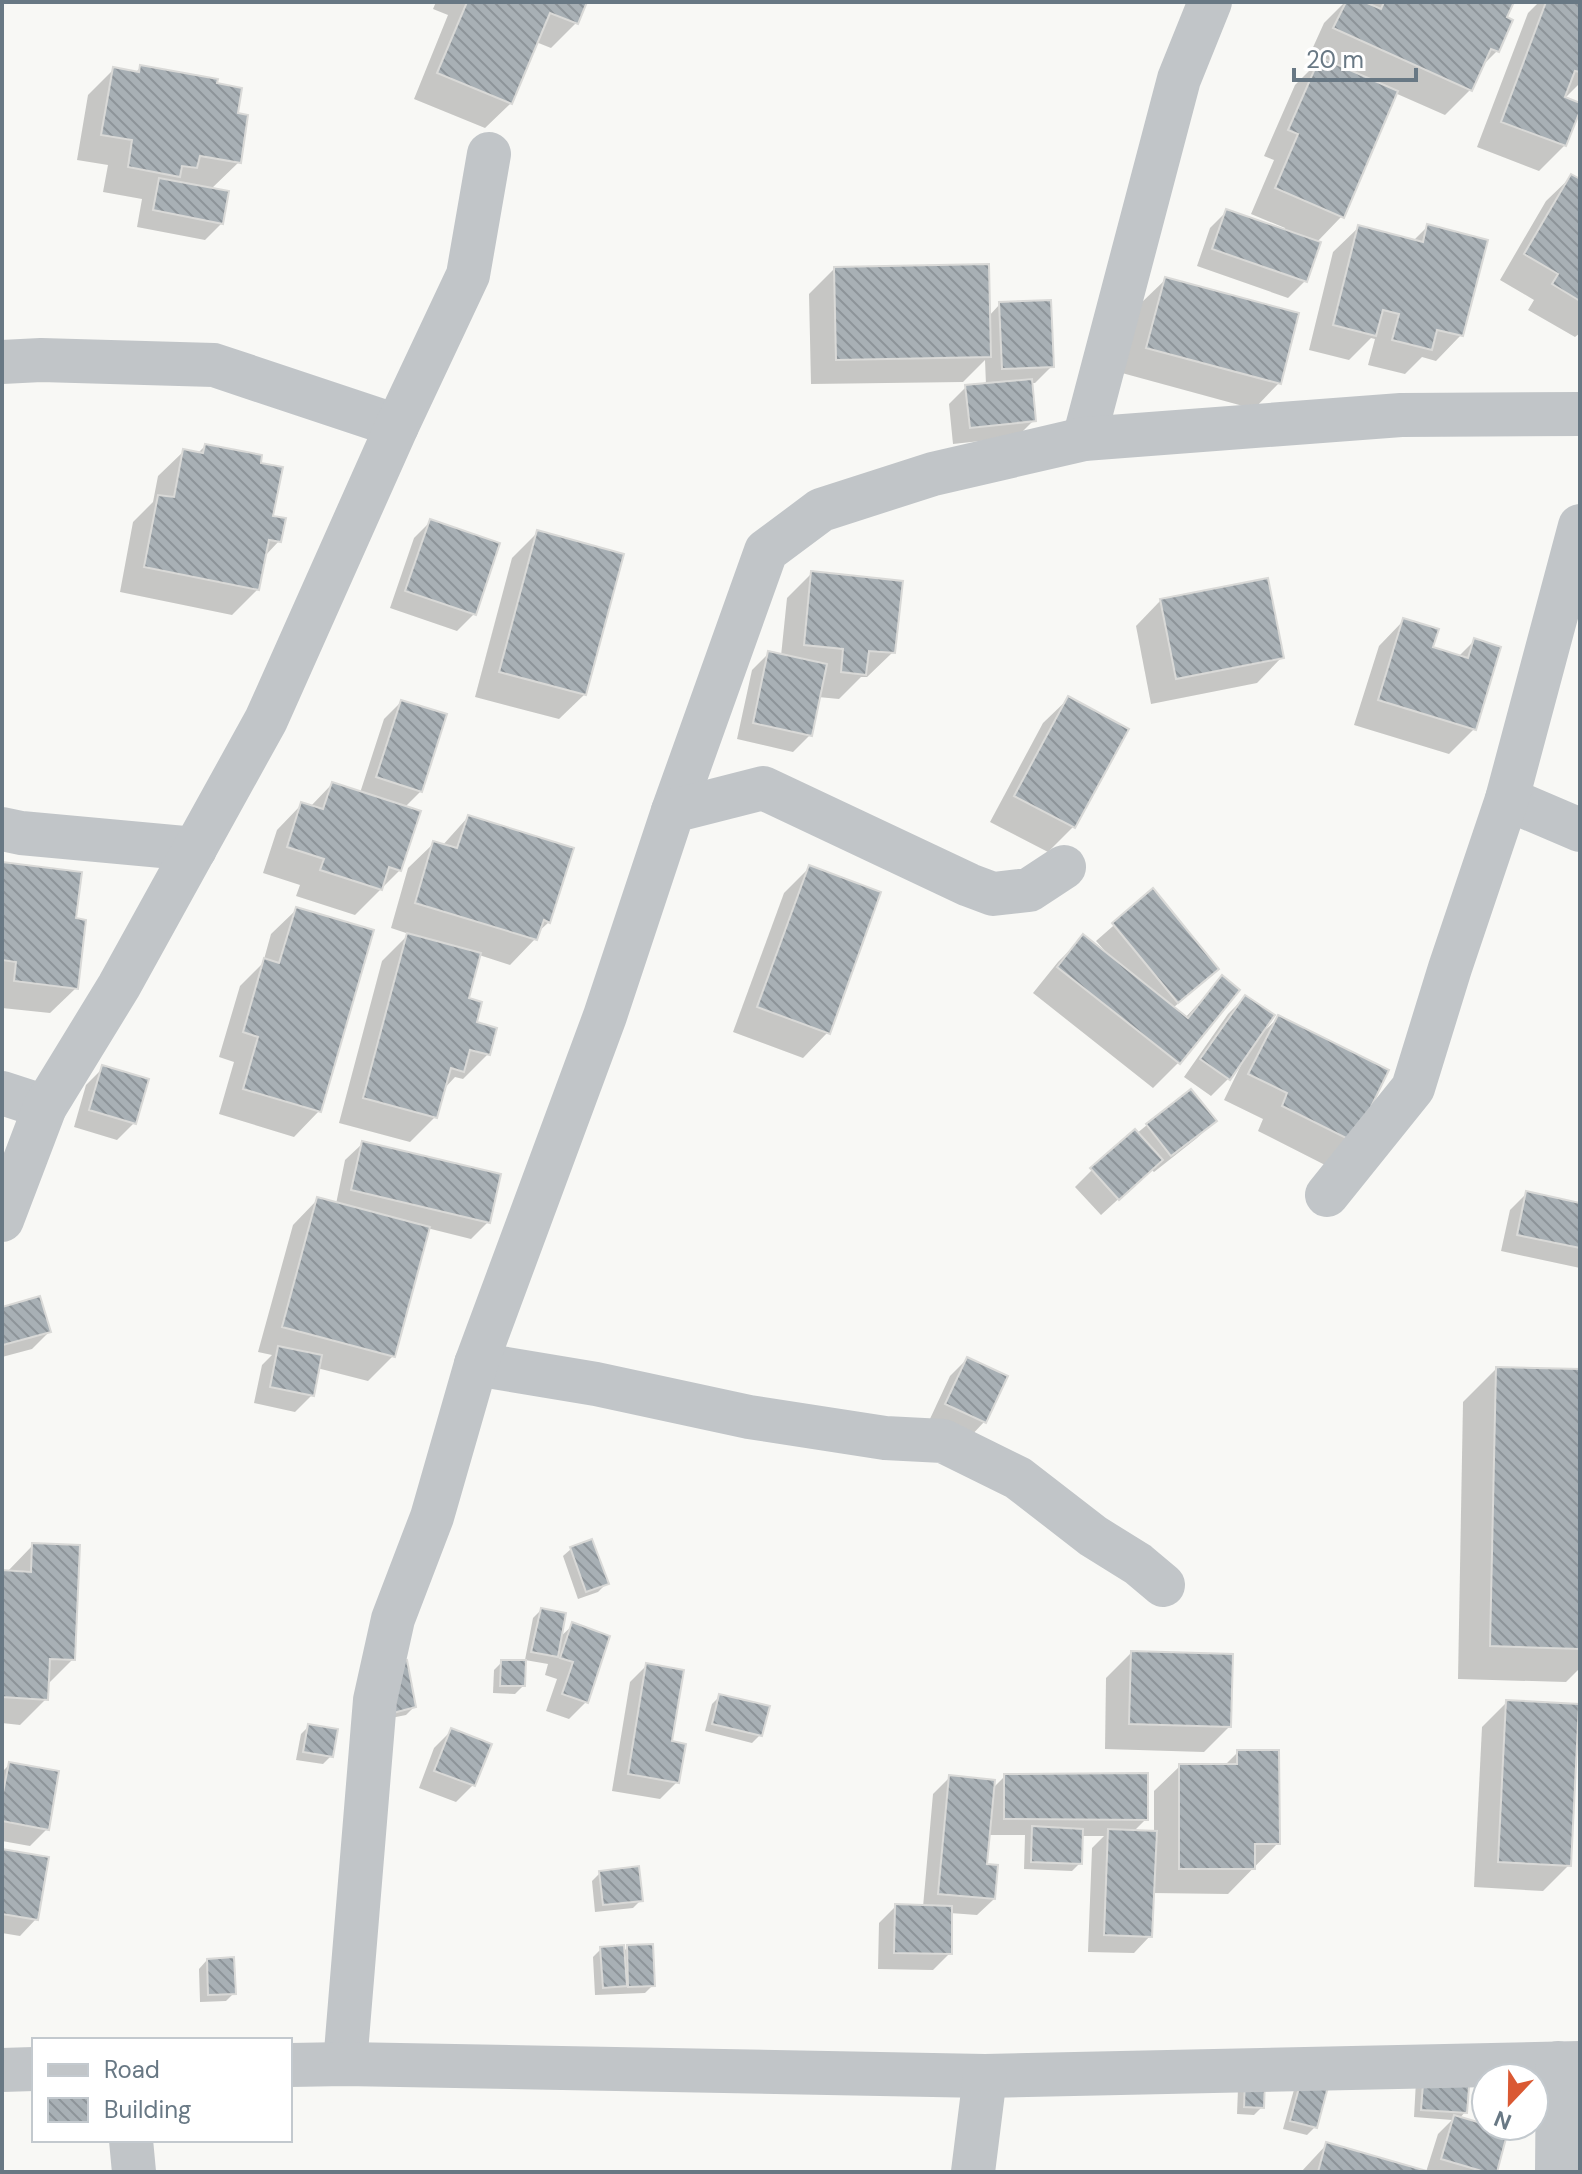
<svg xmlns="http://www.w3.org/2000/svg" width="1582" height="2174" font-family="'DM Sans',sans-serif">
<defs>
<pattern id="building-back-hatch" width="6" height="6" patternUnits="userSpaceOnUse" patternTransform="scale(2)"><rect width="6" height="6" fill="#a8b0b5"/><path d="M-1 5l2 2M0 0l6 6M5-1l2 2" fill="none" stroke="#8d9499"/></pattern>
</defs>
<rect width="100%" height="100%" fill="#f8f8f5"/>
<!-- shadow -->
<g fill="#0003">
<path d="M436 2H585L576 23 551 48 536 42 511 103 485 128 414 99 448 15 433 9Z"/>
<path d="M1345 2H1360L1370 7 1372 2H1512L1505 18 1497 51 1480 68 1470 90 1445 115 1395 93 1342 216 1316 243 1305 281 1288 298 1197 266 1210 228 1227 211 1284 231 1285 228 1251 214 1274 160 1264 156 1295 85 1321 59 1310 54 1324 23Z"/>
<path d="M1539 2H1580V83L1564 99 1580 106 1565 145 1539 171 1477 147 1528 13Z"/>
<path d="M141 67 215 85 235 115 239 162 211 189 222 223 205 240 137 227 142 199 103 192 108 165 77 160 88 95 114 69 135 73Z"/>
<path d="M1572 176 1580 181V333L1575 337 1528 310 1534 300 1500 280 1546 201Z"/>
<path d="M1428 226 1461 335 1436 361 1422 357 1405 374 1368 365 1375 339 1371 338 1349 360 1309 350 1333 252 1359 227 1413 241Z"/>
<path d="M835 268 988 317 1000 304 1052 366 1035 383H1030L1034 420 1017 437 953 444 949 404 966 387 986 385 985 360 963 382 811 384 809 294Z"/>
<path d="M1166 279 1279 383 1254 409 1122 373 1140 304Z"/>
<path d="M205 446 271 518 279 541 264 557 257 590 232 615 120 592 133 522 153 502 158 476 184 451 197 454Z"/>
<path d="M431 521 474 614 457 631 390 608 414 538Z"/>
<path d="M538 532 585 694 559 719 475 697 512 558Z"/>
<path d="M812 573 893 652 867 677H861L839 699 818 697 810 735 793 752 737 739 752 670 769 653 781 656 787 598Z"/>
<path d="M1161 600 1282 657 1257 683 1151 704 1136 626Z"/>
<path d="M1404 620 1431 649 1458 657 1475 640 1474 729 1449 754 1354 725 1379 646Z"/>
<path d="M1069 698 1126 730 1073 827 1048 852 990 822 1043 723Z"/>
<path d="M401 702 421 791 405 807 400 870 355 915 296 896 300 885 263 873 277 830 302 804 310 807 332 784 360 793 384 719Z"/>
<path d="M468 817 549 922 537 933 535 939 510 965 479 955 467 1000 475 1024 488 1054 463 1079 455 1077 443 1090 435 1117 410 1142 339 1123 382 961 409 934 391 928 408 868 434 843 442 846Z"/>
<path d="M2 864 74 920 76 988 50 1013 2 1008Z"/>
<path d="M809 868 828 1032 803 1058 733 1032 784 893Z"/>
<path d="M1153 891 1217 969 1173 1008 1185 1018 1222 978 1237 990 1178 1063 1153 1088 1033 993 1058 962 1083 937 1106 952 1096 941Z"/>
<path d="M297 909 372 931 319 1111 294 1137 219 1114 234 1062 219 1057 240 986 263 963 271 934Z"/>
<path d="M1245 997 1262 1033 1278 1018 1352 1141 1327 1166 1258 1131 1263 1119 1224 1100 1243 1061 1241 1060 1228 1079 1211 1096 1184 1077 1228 1014Z"/>
<path d="M103 1068 134 1123 117 1140 74 1127 86 1085Z"/>
<path d="M1214 1121 1197 1138 1154 1172 1151 1169 1101 1215 1075 1187 1092 1170 1147 1125Z"/>
<path d="M362 1144 488 1222 471 1239 427 1228 393 1356 368 1381 317 1368 312 1395 295 1412 254 1403 262 1365 272 1355 258 1352 293 1225 318 1199 336 1204 345 1160Z"/>
<path d="M1527 1193 1580 1205V1268L1501 1251 1510 1210Z"/>
<path d="M39 1299 49 1332 32 1349 2 1357V1309Z"/>
<path d="M967 1359 984 1422 968 1439 929 1421 950 1376Z"/>
<path d="M1496 1369 1580 1371V1668L1566 1682 1458 1679 1463 1402Z"/>
<path d="M33 1545 73 1659 46 1686V1699L20 1725 2 1723V1572H7Z"/>
<path d="M571 1549 606 1584 598 1592 578 1599 563 1556Z"/>
<path d="M541 1610 559 1638 573 1625 586 1702 569 1719 546 1711 557 1679 545 1675 548 1664 525 1660 533 1618Z"/>
<path d="M1131 1653 1229 1727 1204 1752 1105 1749 1106 1678Z"/>
<path d="M502 1662 523 1686 515 1694 493 1693 494 1670Z"/>
<path d="M647 1665 670 1743 677 1782 660 1799 612 1791 630 1682Z"/>
<path d="M377 1675 414 1707 406 1715 386 1719Z"/>
<path d="M720 1696 760 1735 752 1743 705 1731 712 1704Z"/>
<path d="M1507 1702 1569 1865 1543 1891 1474 1887 1482 1727Z"/>
<path d="M309 1726 331 1756 323 1764 296 1760 301 1734Z"/>
<path d="M451 1731 473 1785 456 1802 419 1788 434 1748Z"/>
<path d="M1238 1752 1278 1843 1228 1894 1152 1893 1150 1936 1134 1953 1088 1952 1092 1848 1104 1836H1081L1080 1863 1072 1871 1024 1869 1025 1835H988L985 1865 994 1899 977 1915 950 1913V1953L933 1970 878 1969 879 1923 896 1906 923 1907 933 1794 950 1777 992 1789 1005 1776 1146 1819 1133 1832 1154 1833V1791L1180 1766H1224Z"/>
<path d="M10 1764 47 1829 30 1846 2 1841V1772Z"/>
<path d="M2 1851 36 1919 20 1936 2 1933Z"/>
<path d="M600 1873 641 1900 633 1908 595 1912 592 1881Z"/>
<path d="M628 1947 653 1985 645 1993 595 1995 593 1957 601 1949 623 1952Z"/>
<path d="M207 1960 234 1993 226 2001 200 2002 199 1969Z"/>
<path d="M1297 2079 1315 2127 1307 2135 1283 2129Z"/>
<path d="M1246 2081 1262 2107 1254 2115 1237 2114 1238 2089Z"/>
<path d="M1416 2081 1465 2112 1459 2119 1495 2172H1426L1438 2134 1452 2120 1414 2117Z"/>
<path d="M1327 2144 1423 2172H1301Z"/>
</g>
<!-- building -->
<g fill="url(#building-back-hatch)" stroke="#d9d9d7" stroke-width="2">
<path d="M467 2H587L578 24 550 13 512 104 437 73Z"/>
<path d="M1346 2H1365L1381 9 1384 2H1514L1507 17 1513 20 1499 52 1491 49 1472 91 1333 28Z"/>
<path d="M1546 2H1580V72L1575 71 1565 97 1580 103V111L1566 146 1501 122Z"/>
<path d="M1320 57 1398 91 1344 218 1275 188 1298 134 1288 130Z"/>
<path d="M140 65 218 79 217 83 242 88 238 113 248 115 241 163 200 156 197 168 182 166 180 177 128 167 132 140 101 135 113 67 139 72Z"/>
<path d="M1571 174 1580 179V301L1552 284 1558 274 1524 254Z"/>
<path d="M159 178 229 191 223 224 153 210Z"/>
<path d="M1226 209 1321 242 1307 282 1212 249Z"/>
<path d="M1427 224 1488 240 1463 336 1437 330 1432 350 1392 340 1399 314 1383 310 1376 336 1333 325 1358 225 1423 242Z"/>
<path d="M989 264 991 357 836 360 834 267Z"/>
<path d="M1165 277 1299 313 1281 384 1146 348Z"/>
<path d="M1051 300 1054 367 1002 369 999 302Z"/>
<path d="M1032 379 1036 421 970 428 965 385Z"/>
<path d="M205 444 262 455 261 463 283 467 273 516 286 518 281 542 269 540 259 590 144 567 158 495 174 497 183 449 203 453Z"/>
<path d="M430 519 500 543 476 615 405 591Z"/>
<path d="M537 530 624 554 586 695 499 672Z"/>
<path d="M811 571 903 581 895 653 869 651 866 675 841 672 843 649 804 645Z"/>
<path d="M1268 578 1284 658 1176 679 1160 599Z"/>
<path d="M1403 618 1439 629 1433 647 1468 658 1474 638 1501 647 1476 730 1378 700Z"/>
<path d="M768 651 827 664 812 736 753 723Z"/>
<path d="M1068 696 1129 729 1075 828 1014 796Z"/>
<path d="M401 700 447 714 422 792 376 777Z"/>
<path d="M332 782 421 811 401 871 389 867 382 890 320 870 324 859 287 847 301 802 323 809Z"/>
<path d="M468 815 574 848 550 923 544 920 537 940 415 903 433 841 457 848Z"/>
<path d="M2 862 82 872 76 918 86 920 78 989 14 981 16 962 2 960Z"/>
<path d="M809 865 881 892 830 1034 757 1007Z"/>
<path d="M1153 888 1219 969 1178 1003 1112 923Z"/>
<path d="M296 907 374 930 321 1112 243 1089 258 1037 243 1032 264 958 279 963Z"/>
<path d="M407 933 481 953 469 998 482 1002 477 1022 497 1028 490 1055 470 1050 464 1072 451 1068 437 1118 363 1098Z"/>
<path d="M1083 934 1188 1018 1222 975 1240 990 1180 1064 1057 967Z"/>
<path d="M1245 995 1275 1015 1230 1080 1200 1059Z"/>
<path d="M1278 1015 1389 1070 1354 1142 1282 1106 1287 1093 1248 1074Z"/>
<path d="M102 1065 149 1079 136 1124 89 1110Z"/>
<path d="M1191 1089 1217 1121 1171 1156 1146 1124Z"/>
<path d="M1135 1129 1163 1160 1119 1200 1090 1168Z"/>
<path d="M362 1141 501 1174 490 1223 351 1190Z"/>
<path d="M1526 1191 1580 1203V1248L1517 1235Z"/>
<path d="M317 1197 430 1227 395 1357 282 1327Z"/>
<path d="M40 1296 51 1332 3 1345 2 1307Z"/>
<path d="M278 1346 322 1355 314 1396 270 1387Z"/>
<path d="M967 1357 1008 1376 986 1423 945 1404Z"/>
<path d="M1496 1367 1580 1369V1649L1490 1646Z"/>
<path d="M592 1539 609 1584 586 1592 570 1547Z"/>
<path d="M32 1543 80 1545 75 1660 50 1659 48 1700 2 1697V1570L31 1572Z"/>
<path d="M541 1608 566 1613 558 1657 531 1652Z"/>
<path d="M572 1622 610 1636 588 1703 562 1694 573 1662 560 1658Z"/>
<path d="M1131 1651 1233 1654 1231 1727 1129 1724Z"/>
<path d="M407 1660 416 1707 393 1713 384 1665Z"/>
<path d="M501 1660H526L525 1686H500Z"/>
<path d="M646 1663 684 1670 672 1741 686 1744 679 1783 628 1774Z"/>
<path d="M719 1694 770 1706 762 1736 712 1724Z"/>
<path d="M1506 1700 1579 1704 1571 1866 1498 1862Z"/>
<path d="M308 1724 338 1729 333 1757 303 1752Z"/>
<path d="M451 1728 492 1744 475 1786 434 1771Z"/>
<path d="M1237 1750H1279L1280 1844H1255V1869H1179V1764H1237Z"/>
<path d="M9 1762 59 1771 49 1830 2 1821V1798Z"/>
<path d="M1148 1773V1820L1004 1819V1774Z"/>
<path d="M949 1775 995 1780 987 1864 998 1865 995 1899 938 1894Z"/>
<path d="M1032 1826 1083 1829 1082 1864 1031 1862Z"/>
<path d="M1108 1829 1157 1831 1152 1937 1104 1935Z"/>
<path d="M2 1849 49 1857 38 1920 2 1914Z"/>
<path d="M639 1866 643 1901 603 1905 599 1871Z"/>
<path d="M895 1904 952 1906V1954L894 1953Z"/>
<path d="M653 1944 655 1986 628 1987 627 1945Z"/>
<path d="M624 1945 627 1986 603 1988 600 1947Z"/>
<path d="M234 1957 236 1994 208 1995 207 1959Z"/>
<path d="M1304 2069 1331 2076 1317 2128 1290 2121Z"/>
<path d="M1424 2071 1470 2074 1467 2113 1421 2110Z"/>
<path d="M1245 2079 1265 2080 1264 2108 1244 2107Z"/>
<path d="M1454 2115 1508 2131 1497 2172H1485L1441 2159Z"/>
<path d="M1326 2142 1430 2172H1318Z"/>
</g>
<g fill="none" stroke-linecap="round" stroke-linejoin="round">
<!-- minor -->
<g stroke="#c1c5c8" stroke-width="44">
<path d="M2 362 41 360 214 365 397 426"/>
<path d="M1084 439 1179 79 1210 2"/>
<path d="M1507 799 1580 830"/>
<path d="M673 811 766 551 821 510 933 474 1084 439 1401 415 1580 414"/>
<path d="M2 829 21 833 195 849"/>
<path d="M2 1093 45 1107"/>
<path d="M1327 1195 1413 1088 1450 968 1507 799 1580 526"/>
<path d="M2 1220 45 1107 119 986 266 720 397 426 468 275 489 154"/>
<path d="M476 1364 596 1384 749 1417 885 1438 943 1441 1018 1478 1093 1536 1138 1564 1163 1585"/>
<path d="M345 2064 375 1700 393 1619 432 1517 476 1364 605 1016 673 811 763 788 969 885 993 894 1029 890 1064 867"/>
<path d="M290 2065 345 2064 985 2076 1580 2063"/>
<path d="M2 2070 34 2069"/>
<path d="M131 2140 134 2172"/>
<path d="M973 2172 985 2076"/>
<path d="M1557 2172 1558 2063"/>
</g>
</g>
<!-- border -->
<rect width="1582" height="2174" fill="none" stroke="#687884" stroke-width="8"/>
<!-- legend -->
<rect x="32" y="2038" width="260" height="104" fill="#ffffff" stroke="#c3c9ce" stroke-width="2"/>
<rect x="48" y="2064" width="40" height="12" fill="#c1c5c8" stroke="#c3c9ce" stroke-width="2"/>
<text x="104" y="2078" font-size="24" fill="#687884">Road</text>
<rect x="48" y="2098" width="40" height="24" fill="url(#building-back-hatch)" stroke="#c3c9ce" stroke-width="2"/>
<text x="104" y="2118" font-size="24" fill="#687884">Building</text>
<!-- north arrow -->
<g transform="translate(1510 2102) rotate(202)"><circle r="38" fill="#ffffff" stroke="#c3c9ce" stroke-width="2"/>
<path d="M0-6L14 30L0 20L-14 30Z" fill="#da5933"/>
<text y="-12" font-size="22" font-weight="bold" text-anchor="middle" fill="#687884">N</text>
</g>
<!-- scale -->
<path d="M1294 68v12h122v-12" fill="none" stroke="#687884" stroke-width="4"/>
<text x="1306" y="68" font-size="24" fill="#687884" stroke="#ffffff" stroke-width="6" paint-order="stroke">20 m</text>
</svg>
